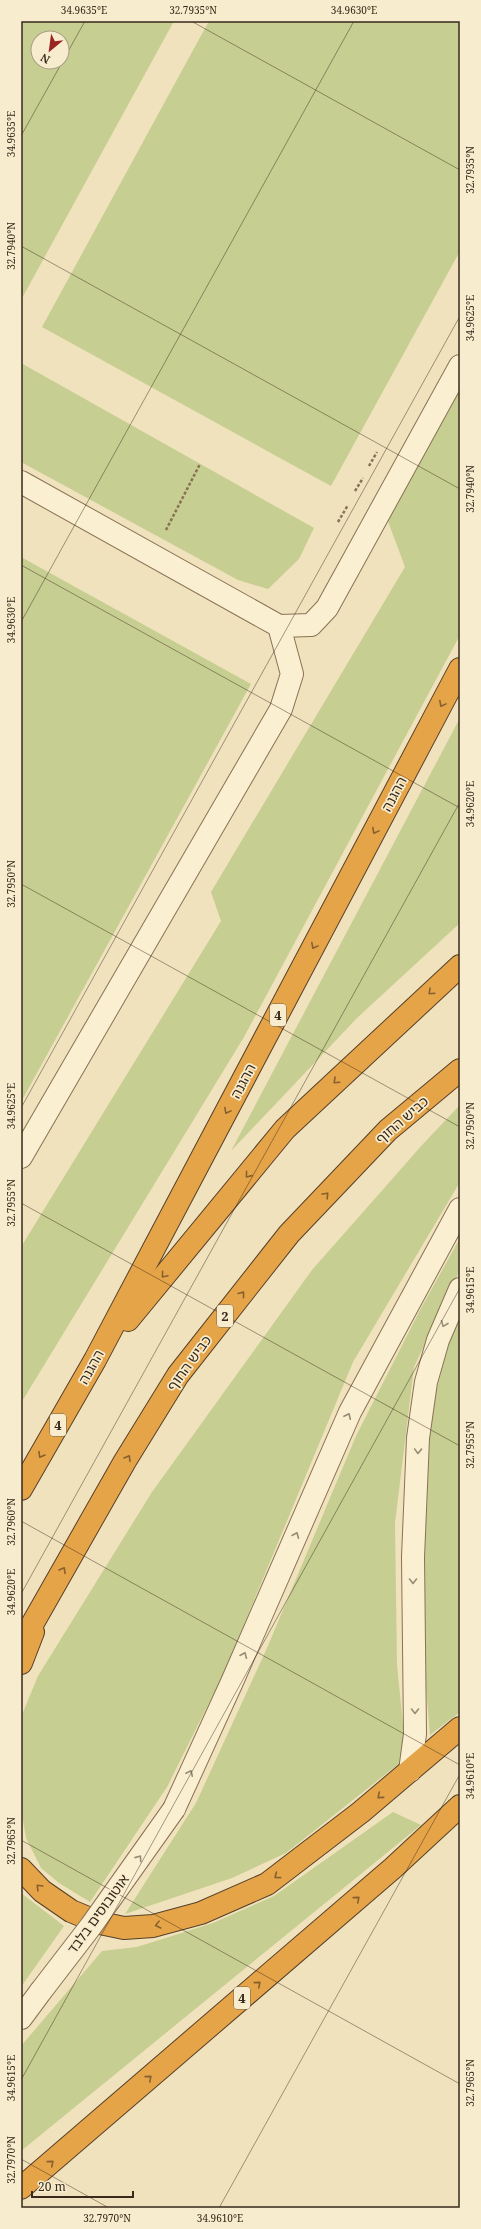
<svg xmlns="http://www.w3.org/2000/svg" width="481" height="2229" font-family="'Noto Serif','Noto Sans Hebrew',serif">
<rect width="100%" height="100%" fill="#f0e2bd"/>
<!-- green -->
<g fill="#c6ce91" fill-rule="evenodd">
<path d="M21 21H174L21 300ZM38 38H62V62H38Z"/>
<path d="M209 21H460V251L331 486 42 327Z"/>
<path d="M21 363 314 528 299 559 268 589 238 580 21 462Z"/>
<path d="M460 387V635L244 1037 21 1403V1247L221 921 211 892 405 567 386 516Z"/>
<path d="M21 557 251 684 21 1102Z"/>
<path d="M460 718V923L357 1018 231 1151Z"/>
<path d="M460 1105V1182L353 1362 223 1675 167 1787 90 1902 59 1883 41 1868 26 1838 21 1809V1717L38 1676 152 1492 312 1270 423 1144Z"/>
<path d="M460 1238V1270L414 1367 395 1523 397 1665 404 1735 401 1762 286 1853 232 1878 125 1914 196 1803 267 1648 356 1436 419 1312Z"/>
<path d="M460 1317V1712L430 1735 419 1603 427 1454 435 1398 446 1350Z"/>
<path d="M393 1812 421 1825 21 2151V2046L102 1951 137 1947 213 1923 274 1896Z"/>
<path d="M21 1893 64 1926 21 1987Z"/>
</g>
<g fill="none" stroke-linecap="round" stroke-linejoin="round">
<!-- minor casing -->
<g stroke="#897255" stroke-width="24">
<g id="minor">
<path d="M21 482 279 626 292 674 281 709 21 1157"/>
<path d="M279 626 311 625 327 608 460 366"/>
<path d="M410 1771 415 1734 413 1557 418 1438 426 1382 438 1340 460 1289"/>
<path d="M174 1809 232 1682 350 1412 460 1209"/>
<path d="M21 2018 41 1991"/>
</g>
</g>
<!-- highway casing -->
<g stroke="#56402a" stroke-width="24">
<g id="highway">
<path d="M128 1320 285 1129 460 966"/>
<path d="M21 1489 95 1360 460 669"/>
<path d="M21 1644 125 1461 178 1375 289 1234 388 1130 460 1070"/>
<path d="M21 1663 33 1632"/>
<path d="M21 1869 42 1891 71 1911 100 1923 124 1928 153 1926 201 1913 267 1884 361 1812 460 1728"/>
<path d="M21 2188 393 1868 460 1806"/>
</g>
</g>
<!-- path -->
<g stroke="#897255" stroke-width="2.5" stroke-dasharray="3 2" stroke-linecap="butt">
<path d="M369 466 377 452"/>
<path d="M355 491 363 478"/>
<path d="M338 522 348 505"/>
<path d="M166 530 200 464"/>
</g>
<!-- minor -->
<use href="#minor" stroke="#fbefd1" stroke-width="22"/>
<!-- highway -->
<use href="#highway" stroke="#e6a448" stroke-width="22"/>
<!-- minor-bridge casing -->
<g stroke="#897255" stroke-width="24" stroke-linecap="butt">
<path id="minor-bridge" d="M41 1991 91 1926 174 1809"/>
</g>
<!-- minor-bridge -->
<use href="#minor-bridge" stroke="#fbefd1" stroke-width="22"/>
</g>
<!-- one-way arrows -->
<defs><path id="oneway-chevron" d="M-2-3.5L2.5 0L-2 3.5" fill="none" stroke-width="1.6" stroke-linecap="round" stroke-linejoin="round"/></defs>
<g stroke="#86602f">
<use href="#oneway-chevron" transform="translate(442 704) rotate(118)"/>
<use href="#oneway-chevron" transform="translate(375 831) rotate(118)"/>
<use href="#oneway-chevron" transform="translate(314 946) rotate(118)"/>
<use href="#oneway-chevron" transform="translate(431 992) rotate(137)"/>
<use href="#oneway-chevron" transform="translate(336 1081) rotate(137)"/>
<use href="#oneway-chevron" transform="translate(227 1111) rotate(118)"/>
<use href="#oneway-chevron" transform="translate(248 1175) rotate(129)"/>
<use href="#oneway-chevron" transform="translate(326 1195) rotate(-47)"/>
<use href="#oneway-chevron" transform="translate(164 1275) rotate(130)"/>
<use href="#oneway-chevron" transform="translate(242 1294) rotate(-52)"/>
<use href="#oneway-chevron" transform="translate(41 1455) rotate(120)"/>
<use href="#oneway-chevron" transform="translate(128 1458) rotate(-59)"/>
<use href="#oneway-chevron" transform="translate(63 1570) rotate(-60)"/>
<use href="#oneway-chevron" transform="translate(380 1796) rotate(139)"/>
<use href="#oneway-chevron" transform="translate(277 1876) rotate(143)"/>
<use href="#oneway-chevron" transform="translate(39 1887) rotate(-135)"/>
<use href="#oneway-chevron" transform="translate(357 1899) rotate(-41)"/>
<use href="#oneway-chevron" transform="translate(158 1925) rotate(166)"/>
<use href="#oneway-chevron" transform="translate(258 1984) rotate(-41)"/>
<use href="#oneway-chevron" transform="translate(149 2078) rotate(-41)"/>
<use href="#oneway-chevron" transform="translate(51 2163) rotate(-41)"/>
</g>
<g stroke="#998c76">
<use href="#oneway-chevron" transform="translate(444 1324) rotate(112)"/>
<use href="#oneway-chevron" transform="translate(348 1416) rotate(-65)"/>
<use href="#oneway-chevron" transform="translate(418 1451) rotate(92)"/>
<use href="#oneway-chevron" transform="translate(296 1535) rotate(-67)"/>
<use href="#oneway-chevron" transform="translate(413 1581) rotate(90)"/>
<use href="#oneway-chevron" transform="translate(244 1655) rotate(-67)"/>
<use href="#oneway-chevron" transform="translate(415 1711) rotate(90)"/>
<use href="#oneway-chevron" transform="translate(190 1773) rotate(-65)"/>
<use href="#oneway-chevron" transform="translate(139 1858) rotate(-55)"/>
</g>
<!-- ticks -->
<path fill="none" stroke="#37291b" stroke-width="1" stroke-opacity="0.45" d="M191 21 460 170M21 136 85 21M21 246 460 489M21 565 460 808M21 622 354 21M21 884 460 1127M21 1108 460 316M21 1203 460 1446M21 1521 460 1765M21 1594 460 802M21 1840 460 2084M21 2080 460 1288M21 2159 109 2208M219 2208 460 1774"/>
<g text-anchor="middle" stroke-width="3.5" stroke-linejoin="round" paint-order="stroke">
<!-- shield labels -->
<g fill="#f7eccd" stroke="#716450" stroke-width="1">
<rect x="270" y="1004" width="16" height="22" rx="3"/>
<rect x="217" y="1305" width="16" height="22" rx="3"/>
<rect x="50" y="1414" width="16" height="22" rx="3"/>
<rect x="234" y="1987" width="16" height="22" rx="3"/>
</g>
<g font-size="13" font-weight="bold" fill="#37291b">
<text x="278" y="1020">4</text>
<text x="225" y="1321">2</text>
<text x="58" y="1430">4</text>
<text x="242" y="2003">4</text>
</g>
<!-- street labels -->
<g font-size="14" fill="#37291b" stroke="#f7eccd">
<text transform="translate(394 794) rotate(-62)" y="5">ההגנה</text>
<text transform="translate(243 1081) rotate(-62)" y="5">ההגנה</text>
<text transform="translate(402 1120) rotate(-41)" y="5">כביש החוף</text>
<text transform="translate(189 1363) rotate(-54)" y="5">כביש החוף</text>
<text transform="translate(91 1367) rotate(-61)" y="5">ההגנה</text>
<text transform="translate(98 1914) rotate(-54)" y="5">אוטובוסים בלבד</text>
</g>
</g>
<!-- border -->
<rect width="481" height="2229" fill="none" stroke="#f7eccd" stroke-width="44"/>
<!-- north arrow -->
<g transform="translate(50 50) rotate(209)"><circle r="19" fill="#f7eccd" stroke="#aa9e86"/>
<path d="M0-3L7 15L0 10L-7 15Z" fill="#9b2522"/>
<text y="-6" font-size="11" font-weight="bold" text-anchor="middle" fill="#37291b">N</text>
</g>
<!-- scale -->
<path d="M32 2191v6h101v-6" fill="none" stroke="#37291b" stroke-width="2"/>
<text x="38" y="2191" font-size="12" fill="#37291b" stroke="#f7eccd" stroke-width="3" paint-order="stroke">20 m</text>
<rect x="22" y="22" width="437" height="2185" fill="none" stroke="#37291b" stroke-width="1.5"/>
<g font-size="10" text-anchor="middle" fill="#37291b">
<text x="84" y="14">34.9635°E</text>
<text x="193" y="14">32.7935°N</text>
<text x="354" y="14">34.9630°E</text>
<text transform="translate(11 134) rotate(-90)" y="4">34.9635°E</text>
<text transform="translate(470 170) rotate(-90)" y="4">32.7935°N</text>
<text transform="translate(11 246) rotate(-90)" y="4">32.7940°N</text>
<text transform="translate(470 318) rotate(-90)" y="4">34.9625°E</text>
<text transform="translate(470 489) rotate(-90)" y="4">32.7940°N</text>
<text transform="translate(11 620) rotate(-90)" y="4">34.9630°E</text>
<text transform="translate(470 804) rotate(-90)" y="4">34.9620°E</text>
<text transform="translate(11 884) rotate(-90)" y="4">32.7950°N</text>
<text transform="translate(11 1106) rotate(-90)" y="4">34.9625°E</text>
<text transform="translate(470 1126) rotate(-90)" y="4">32.7950°N</text>
<text transform="translate(11 1203) rotate(-90)" y="4">32.7955°N</text>
<text transform="translate(470 1290) rotate(-90)" y="4">34.9615°E</text>
<text transform="translate(470 1445) rotate(-90)" y="4">32.7955°N</text>
<text transform="translate(11 1522) rotate(-90)" y="4">32.7960°N</text>
<text transform="translate(11 1592) rotate(-90)" y="4">34.9620°E</text>
<text transform="translate(470 1776) rotate(-90)" y="4">34.9610°E</text>
<text transform="translate(11 1841) rotate(-90)" y="4">32.7965°N</text>
<text transform="translate(11 2078) rotate(-90)" y="4">34.9615°E</text>
<text transform="translate(470 2083) rotate(-90)" y="4">32.7965°N</text>
<text transform="translate(11 2160) rotate(-90)" y="4">32.7970°N</text>
<text x="107" y="2222">32.7970°N</text>
<text x="220" y="2222">34.9610°E</text>
</g>
</svg>
